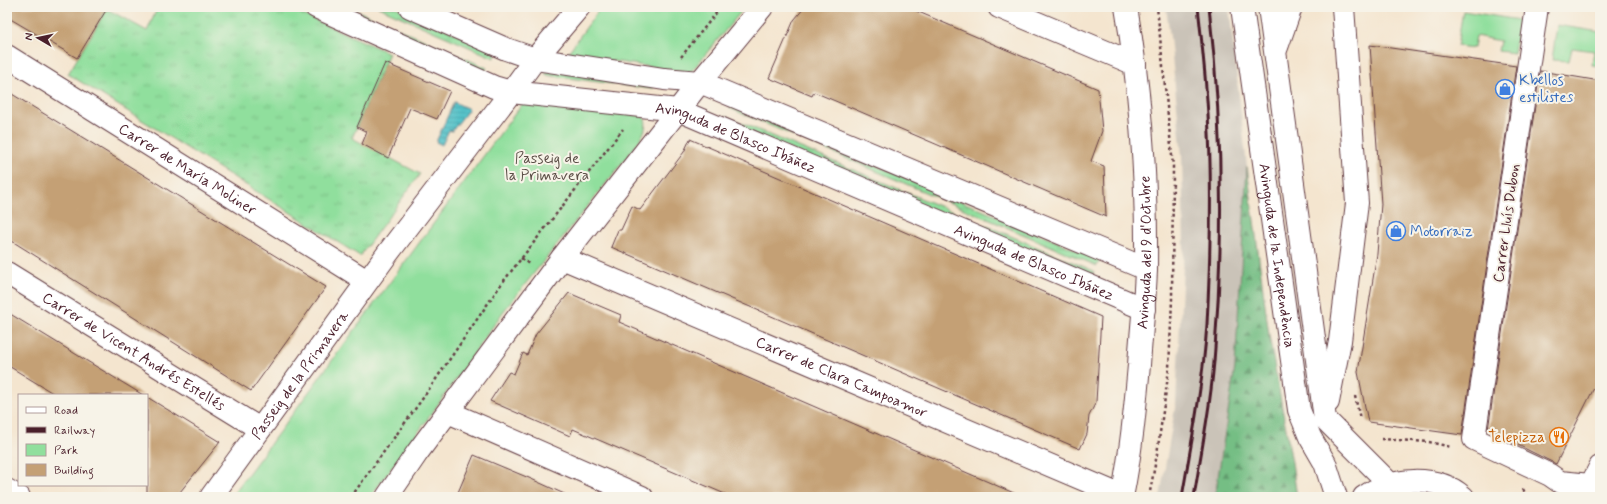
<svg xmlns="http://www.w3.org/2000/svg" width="1607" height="504" font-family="Mynerve,sans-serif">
<defs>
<pattern id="grass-tufts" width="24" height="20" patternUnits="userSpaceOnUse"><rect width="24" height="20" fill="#90df9d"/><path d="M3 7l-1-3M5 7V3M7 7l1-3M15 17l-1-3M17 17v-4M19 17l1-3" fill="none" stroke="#7ebf87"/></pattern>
<pattern id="forest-firs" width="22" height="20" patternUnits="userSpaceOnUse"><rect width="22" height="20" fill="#74be84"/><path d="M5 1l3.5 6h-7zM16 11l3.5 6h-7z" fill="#619a6c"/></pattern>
<pattern id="water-rules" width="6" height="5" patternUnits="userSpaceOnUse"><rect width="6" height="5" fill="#54c2c9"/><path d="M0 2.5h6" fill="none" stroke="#4ba6ad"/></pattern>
</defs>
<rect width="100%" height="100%" fill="#f7f3e8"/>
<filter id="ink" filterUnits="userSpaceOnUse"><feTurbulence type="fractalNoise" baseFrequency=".025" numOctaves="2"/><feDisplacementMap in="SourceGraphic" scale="8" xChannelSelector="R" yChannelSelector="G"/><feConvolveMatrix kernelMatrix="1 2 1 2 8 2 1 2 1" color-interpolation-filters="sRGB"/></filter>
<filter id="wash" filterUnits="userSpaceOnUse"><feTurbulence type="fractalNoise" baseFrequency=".012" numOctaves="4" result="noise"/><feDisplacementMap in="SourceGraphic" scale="16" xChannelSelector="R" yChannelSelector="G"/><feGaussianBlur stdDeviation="0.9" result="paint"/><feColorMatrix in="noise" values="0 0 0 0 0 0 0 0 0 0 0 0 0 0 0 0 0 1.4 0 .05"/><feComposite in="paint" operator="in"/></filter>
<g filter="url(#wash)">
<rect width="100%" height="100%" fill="#f4e5cf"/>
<!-- industrial -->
<path fill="#cac3b8" d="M1166 7H1229L1247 167 1235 367 1215 497H1160L1176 402 1184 246 1182 156 1170 37Z"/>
<!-- grass -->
<g fill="url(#grass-tufts)" stroke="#6d7f64">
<path d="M103 7H108L107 9 147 31 158 7H286L389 53 352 138 420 174 360 256 68 74 107 9Z"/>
<path d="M332 7H349L487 68 483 74Z"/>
<path d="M378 7H396L497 52 494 58Z"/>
<path d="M548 71 655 83 652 89 545 75Z"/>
<path d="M731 104 1100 260 1097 266 729 108Z"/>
<path d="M725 116 1094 271 1092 277 723 121Z"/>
</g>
<!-- forest -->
<path fill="url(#forest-firs)" stroke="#5f6e58" d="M1247 167 1269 335 1292 462 1297 497H1215L1235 367Z"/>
<!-- green -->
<g fill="#90df9d" stroke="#6d7f64">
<path d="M601 7H745L690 73 567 54Z"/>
<path d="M1463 11 1519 20 1514 53 1498 51 1500 41 1476 36 1474 48 1457 46Z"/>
<path d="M1557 25 1600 32V66L1592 65 1594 51 1572 48 1569 61 1552 60Z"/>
<path d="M525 100 643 116C652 127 637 143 631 152L503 312 427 420 370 497H231Z"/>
</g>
<!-- water -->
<path fill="url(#water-rules)" stroke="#4f707a" d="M454 102 469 109 452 131 449 130 442 145 436 142Z"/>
<g id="blocks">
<!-- building -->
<g fill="#c4a075">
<path d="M7 7H108L77 58 7 17Z"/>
<path d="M805 7H907L1098 89 1102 131 1091 161 1104 166 1106 217 840 103 814 92 812 96 769 78 794 20Z"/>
<path d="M1370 45 1516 66 1462 435 1368 422 1358 372 1377 254 1381 204Z"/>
<path d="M385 63 450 91 437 119 410 108 388 158 362 144 367 132 357 127Z"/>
<path d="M1540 71 1600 81V376L1556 464 1488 430Z"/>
<path d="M7 91 326 287 251 391 7 238Z"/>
<path d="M690 139 1101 317 1096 402 1089 416 1087 434 1080 449 611 247 618 230H621L632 206 640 210 684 152Z"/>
<path d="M569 293 621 315 619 322 1023 497H732L573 429 570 436 490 401 509 372 514 374 523 353 527 355 536 334Z"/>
<path d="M7 312 87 361 143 395H56L7 365Z"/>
<path d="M147 397 220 442 176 497H147Z"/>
<path d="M474 455 529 478 571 497H456Z"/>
</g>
</g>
</g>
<g filter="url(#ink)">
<use href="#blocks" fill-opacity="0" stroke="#643d44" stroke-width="1"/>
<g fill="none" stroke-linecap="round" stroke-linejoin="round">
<!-- minor casing -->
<g stroke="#643d44" stroke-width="24">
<g id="minor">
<path id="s1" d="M316 7 494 87 511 92 678 110 1144 309"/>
<path d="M410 7 506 49 535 59 664 79 700 82 1146 269"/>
<path d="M999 7 1135 64"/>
<path id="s2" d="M1242 7 1299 410 1310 437 1325 463 1336 497"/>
<path d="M1269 7 1325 419 1390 484"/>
<path d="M1537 7 1474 439 1550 475 1560 482 1590 485 1600 489"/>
<path d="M1277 47 1291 7"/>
<path id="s3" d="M7 56 367 281"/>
<path id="s4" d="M562 258 1122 496"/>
<path id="s5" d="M7 273 260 429"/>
<path d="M1328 402 1340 341 1357 203 1343 7"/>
<path d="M448 412 642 497"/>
<path d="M7 490 19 497"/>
<path id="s6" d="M211 497 388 253 511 92 535 59 579 7"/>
<path d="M387 497 417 453 562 258 700 82 762 7"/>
<path id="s7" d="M1122 497C1131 453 1135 410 1139 365 1141 333 1145 301 1146 269 1147 181 1141 94 1126 7"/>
<path d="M1364 497C1391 477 1437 474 1463 497"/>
<path d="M1585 497 1600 467"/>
</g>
</g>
<!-- path -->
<g stroke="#643d44" stroke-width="2.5" stroke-dasharray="3 3" stroke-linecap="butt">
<path d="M681 57 721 7"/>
<path d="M521 258 529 264"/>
<path d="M1355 396 1360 419"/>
<path d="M1381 439 1429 442 1451 447"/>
<path d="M1523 489 1527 497"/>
<path d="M351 497 423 398 502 283 623 129"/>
<path d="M1149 497 1157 454 1169 369 1172 299 1173 166 1157 7"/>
</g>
<!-- minor -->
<use href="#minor" stroke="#fff" stroke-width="22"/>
<!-- rail -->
<g stroke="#4a1f2b" stroke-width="3">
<path d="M1182 497C1192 440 1203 382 1207 324 1211 246 1213 166 1206 88 1204 61 1201 34 1198 7"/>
<path d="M1194 497C1202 447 1212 398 1215 348 1224 234 1222 120 1209 7"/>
</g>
</g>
</g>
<!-- icons -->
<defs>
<g id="shop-ring" transform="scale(1)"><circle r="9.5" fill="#f7f3e8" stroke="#3f7fe0" stroke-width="1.5"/><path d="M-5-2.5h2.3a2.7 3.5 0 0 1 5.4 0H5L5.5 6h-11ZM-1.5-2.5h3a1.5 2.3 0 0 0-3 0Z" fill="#3f7fe0"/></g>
<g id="restaurant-ring" transform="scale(1)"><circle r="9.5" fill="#f7f3e8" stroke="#e8710a" stroke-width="1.5"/><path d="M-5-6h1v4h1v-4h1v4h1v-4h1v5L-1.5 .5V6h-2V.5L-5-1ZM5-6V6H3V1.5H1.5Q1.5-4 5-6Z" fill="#e8710a"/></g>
</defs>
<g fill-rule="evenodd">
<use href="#shop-ring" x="1505" y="89"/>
<use href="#shop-ring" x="1396" y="231"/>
<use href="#restaurant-ring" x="1559" y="437"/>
</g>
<g text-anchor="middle" stroke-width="4" stroke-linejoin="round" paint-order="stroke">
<!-- shop labels -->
<g font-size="15" fill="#366cbe" stroke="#f7f3e8" text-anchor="start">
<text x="1519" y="85">Kbellos<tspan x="1519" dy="17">estilistes</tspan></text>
<text x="1410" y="236">Motorraiz</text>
</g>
<!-- street labels -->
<g font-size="15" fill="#4a1f2b" stroke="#f7f3e8">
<text dy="5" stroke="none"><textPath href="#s1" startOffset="444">Avinguda de Blasco Ibáñez</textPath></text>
<text dy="5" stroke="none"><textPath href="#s3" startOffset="213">Carrer de María Moliner</textPath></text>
<text transform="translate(1506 223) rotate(-82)" y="5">Carrer Lluís Dubon</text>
<text dy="5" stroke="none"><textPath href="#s7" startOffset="246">Avinguda del 9 d'Octubre</textPath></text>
<text dy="5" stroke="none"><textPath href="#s2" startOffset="251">Avinguda de la Independència</textPath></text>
<text dy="5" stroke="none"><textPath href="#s1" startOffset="768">Avinguda de Blasco Ibáñez</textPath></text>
<text dy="5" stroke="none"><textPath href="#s5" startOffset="149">Carrer de Vicent Andrés Estellés</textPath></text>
<text dy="5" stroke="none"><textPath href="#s6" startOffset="151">Passeig de la Primavera</textPath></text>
<text dy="5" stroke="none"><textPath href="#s4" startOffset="304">Carrer de Clara Campoamor</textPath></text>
</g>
<!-- park labels -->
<g font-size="15" fill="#5c4f48" stroke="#f7f3e8">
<text x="547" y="163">Passeig de<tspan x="547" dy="17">la Primavera</tspan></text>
</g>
<!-- food labels -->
<g font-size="15" fill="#c56008" stroke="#f7f3e8" text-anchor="end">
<text x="1545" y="442">Telepizza</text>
</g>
</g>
<!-- margin -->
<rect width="1607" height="504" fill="none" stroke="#f7f3e8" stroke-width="24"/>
<!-- legend -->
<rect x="18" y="394" width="130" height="92" fill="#f7f3e8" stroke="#b29e9c"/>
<rect x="26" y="407" width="20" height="6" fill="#ffffff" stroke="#b29e9c"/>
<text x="54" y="414" font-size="12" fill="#4a1f2b">Road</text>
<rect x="26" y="427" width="20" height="6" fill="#4a1f2b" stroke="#b29e9c"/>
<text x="54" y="434" font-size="12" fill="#4a1f2b">Railway</text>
<rect x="26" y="444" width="20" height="12" fill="#90df9d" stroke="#b29e9c"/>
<text x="54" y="454" font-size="12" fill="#4a1f2b">Park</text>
<rect x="26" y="464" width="20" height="12" fill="#c4a075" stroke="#b29e9c"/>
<text x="54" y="474" font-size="12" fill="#4a1f2b">Building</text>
<!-- north arrow -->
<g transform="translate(38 38) rotate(279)" stroke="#f7f3e8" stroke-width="3" paint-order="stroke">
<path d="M0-3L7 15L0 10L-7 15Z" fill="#4a1f2b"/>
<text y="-6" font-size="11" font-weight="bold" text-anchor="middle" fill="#4a1f2b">N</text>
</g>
</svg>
